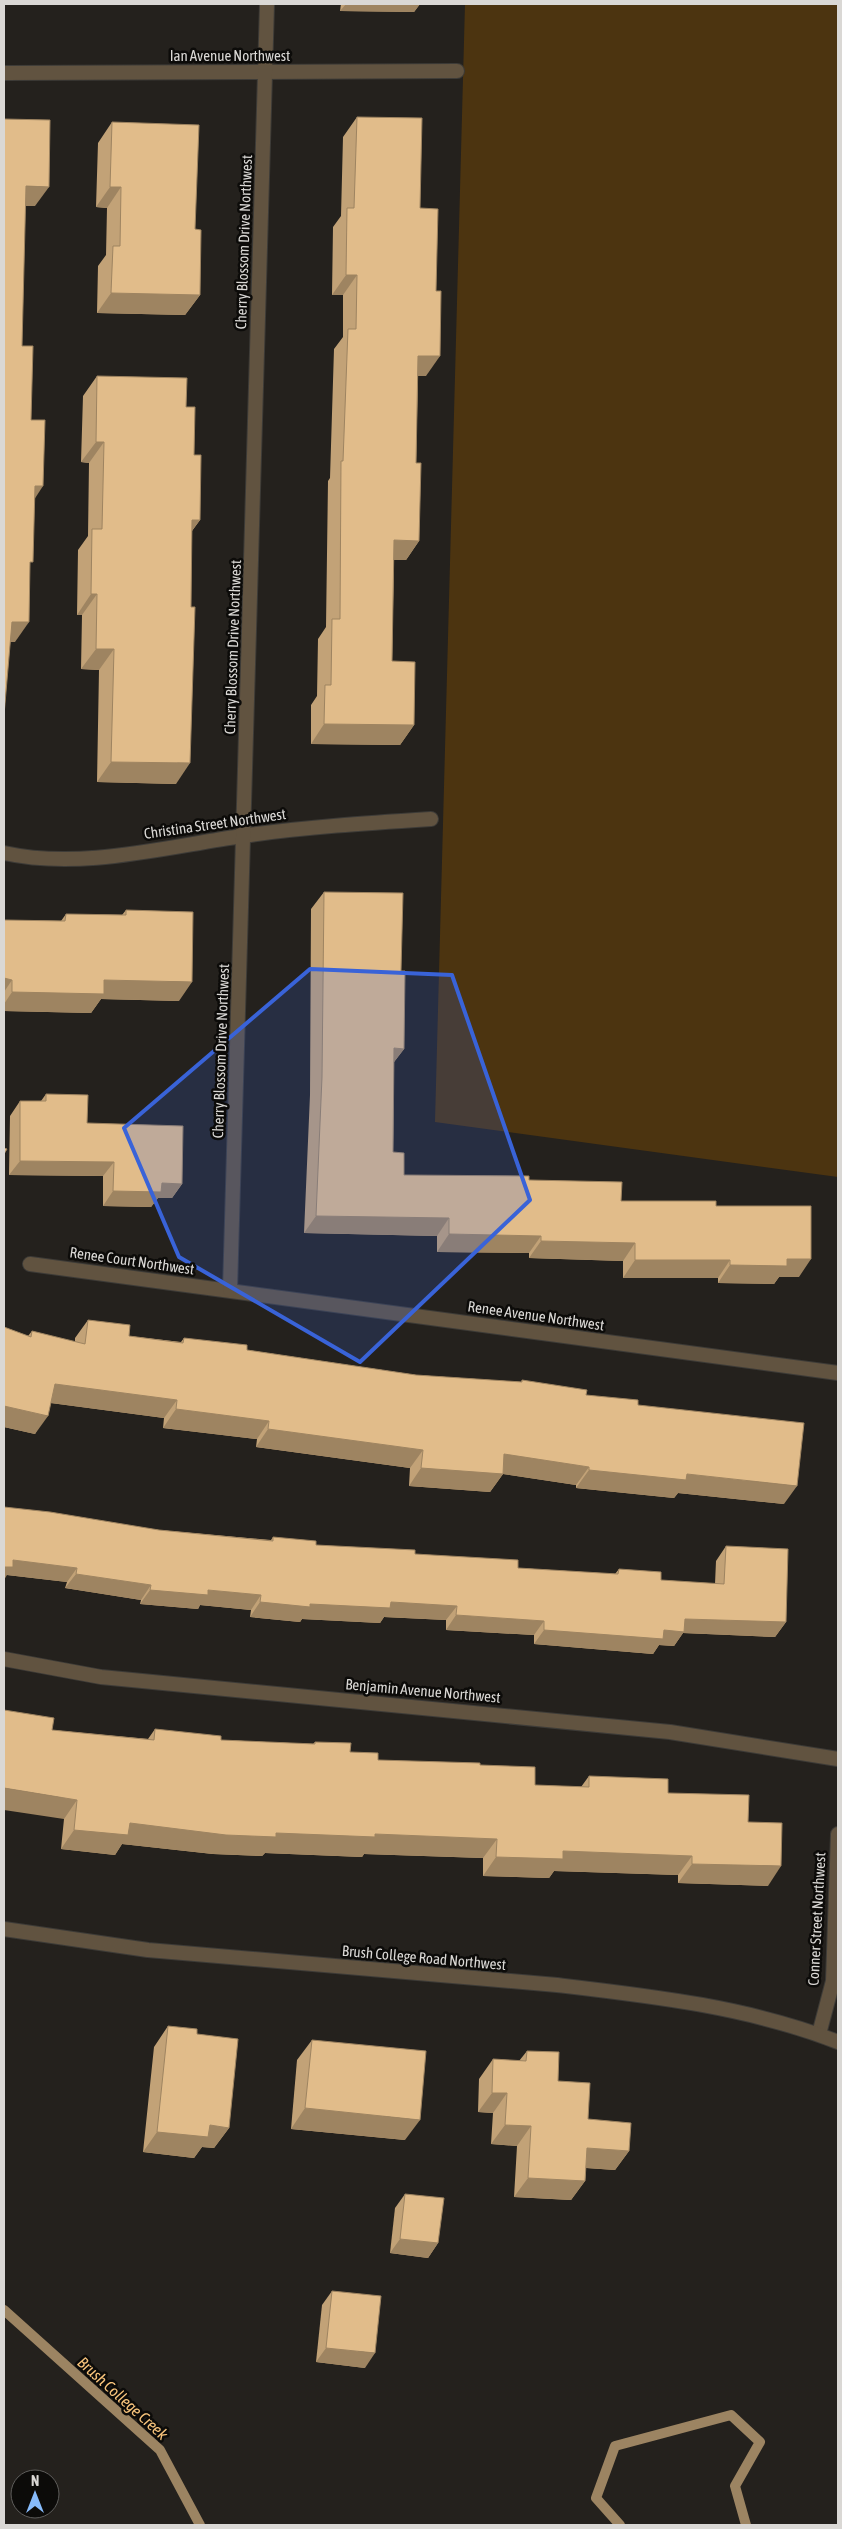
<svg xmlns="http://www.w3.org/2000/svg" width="842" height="2529" font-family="'Asap Condensed',sans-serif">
<rect width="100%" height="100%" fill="#24211d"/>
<!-- green -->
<path fill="#4c3410" d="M465 4H838V1177L435 1122Z"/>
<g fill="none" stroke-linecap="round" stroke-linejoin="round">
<!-- stream -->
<g stroke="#9c8462" stroke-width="10">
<path d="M4 2310 160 2450 200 2525"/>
<path d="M620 2525 596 2498 615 2446 731 2415 760 2442 735 2486 746 2525"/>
</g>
<!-- minor casing -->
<g stroke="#3d3b37" stroke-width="16">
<g id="minor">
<path d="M4 73 457 71"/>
<path d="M4 853C81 870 165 847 242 836 305 827 368 823 431 819"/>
<path d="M30 1264 838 1373"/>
<path d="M230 1290 267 4"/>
<path d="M4 1659 101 1677 670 1732 838 1759"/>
<path d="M819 2034 833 1981 838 1834"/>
</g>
</g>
<!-- tertiary casing -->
<g stroke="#3d3b37" stroke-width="16">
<path id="tertiary" d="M4 1929 148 1950 557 1985C651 1996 749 2007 838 2042"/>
</g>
<!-- minor -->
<use href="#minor" stroke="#615340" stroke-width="14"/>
<!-- tertiary -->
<use href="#tertiary" stroke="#615340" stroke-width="14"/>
</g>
<!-- wall -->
<g fill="#c2a277">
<path d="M341 4H420L414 12 340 11Z"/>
<path d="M357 117 420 208 426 376H418L416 463 419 541 406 560H394L392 661 414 725 400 745 311 744V705L317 696 318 639 326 627 328 481 330 478 334 349 343 337V295H332L333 227 341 216 343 137Z"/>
<path d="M112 122 195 229 200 295 185 315 97 313 98 266 106 255 107 208 96 207 98 143Z"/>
<path d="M97 376 186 407 194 455 200 520 192 531 176 784 97 782 99 670 81 669 82 615H77L78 550 88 536 89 463 81 462 83 396Z"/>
<path d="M324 892 401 971 404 1049 394 1062 393 1152 404 1175 529 1180 621 1201 716 1206 799 1277H779L774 1284 718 1283V1278H623V1261L529 1258V1253L437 1252V1236L304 1233 310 1095 311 909Z"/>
<path d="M126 910 179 1001 101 999 91 1013 4 1011V920L61 921 66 914 122 915Z"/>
<path d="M46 1094 87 1123 182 1184 172 1198H158L151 1207 103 1206V1176L9 1175 10 1116 20 1101H41Z"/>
<path d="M88 1320 129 1336 181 1342 184 1338 247 1350 416 1375 521 1382 522 1380 586 1395 638 1405 784 1504 678 1493 674 1498 576 1488V1485L503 1474 490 1492 409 1486 410 1468 256 1447 257 1439 163 1428 164 1418 51 1403 35 1434 4 1427V1327L28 1336 32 1331 75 1342V1338Z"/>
<path d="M4 1507 159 1530 271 1540 273 1537 316 1545 415 1554 518 1568 615 1574 619 1569 661 1580 715 1584 716 1561 726 1546 786 1622 775 1637 683 1633 674 1646 659 1645 653 1654 534 1644V1635L446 1630V1620L384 1617 380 1623 302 1619 300 1622 250 1617 251 1610 200 1605 198 1609 140 1604 141 1600 65 1588 67 1582 7 1575Z"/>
<path d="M155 1729 221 1740 313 1744 315 1742 378 1760 480 1765 535 1785 581 1787 589 1776 668 1793 748 1822 768 1886 678 1883V1875L554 1871 549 1878 483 1876V1858L364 1854 362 1857 265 1853 262 1856 213 1854 122 1844 115 1855 61 1849 64 1819 52 1730 148 1739Z"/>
<path d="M168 2026 197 2034 229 2128 214 2148 202 2147 194 2158 143 2152 154 2047Z"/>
<path d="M312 2040 405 2140 291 2129 297 2060Z"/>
<path d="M527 2051 558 2081 588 2119 629 2151 615 2170 586 2168 585 2181 571 2200 514 2197 517 2146 491 2144 493 2113 478 2112 479 2079 493 2059 519 2061Z"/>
<path d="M405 2194 438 2243 428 2258 390 2253 395 2208Z"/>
<path d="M332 2291 365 2368 316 2362 322 2305Z"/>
</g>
<!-- shaded-wall -->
<g fill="#9e8461">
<path d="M346 4H420L414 12 340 11Z"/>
<path d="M26 186 49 187 35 206H12Z"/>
<path d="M110 187H121L107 208 96 207Z"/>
<path d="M346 275H357L343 295H332Z"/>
<path d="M111 293 200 295 185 315 97 313Z"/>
<path d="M418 356H440L426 376H404Z"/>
<path d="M96 442H104L89 463 81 462Z"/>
<path d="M35 486H43L30 506Z"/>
<path d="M192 520H200L185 540Z"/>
<path d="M394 540 419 541 406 560H381Z"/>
<path d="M91 594H97L82 615H77Z"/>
<path d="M12 622H29L15 642H4Z"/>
<path d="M96 649H114L99 670 81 669Z"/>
<path d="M324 724 414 725 400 745 311 744Z"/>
<path d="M111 762 190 763 176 784 97 782Z"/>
<path d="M4 978 12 980 4 992Z"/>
<path d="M104 980 192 982 179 1001 101 999 91 1013 4 1011V1004L12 992Z"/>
<path d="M394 1048 404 1049 391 1066Z"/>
<path d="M20 1161 114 1162 103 1176 9 1175Z"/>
<path d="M162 1183 182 1184 172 1198H158L151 1207 103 1206 113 1191Z"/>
<path d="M316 1216 449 1218 437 1236 304 1233Z"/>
<path d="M449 1234 541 1236 529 1253 437 1252Z"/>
<path d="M541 1241 635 1243 623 1261 529 1258Z"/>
<path d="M787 1259H811L799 1277H779L774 1284 718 1283 730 1265Z"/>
<path d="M635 1260H730L718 1278H623Z"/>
<path d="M55 1384 177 1400 164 1418 43 1402Z"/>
<path d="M4 1406 48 1416 35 1434 4 1427Z"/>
<path d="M176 1409 269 1421 257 1439 163 1428Z"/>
<path d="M268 1429 423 1450 410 1468 256 1447Z"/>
<path d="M504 1454 589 1467 576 1485 503 1474 490 1492 409 1486 421 1468Z"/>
<path d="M589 1470 687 1474 797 1486 784 1504 678 1493 674 1498 576 1488Z"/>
<path d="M13 1560 77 1568 67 1582 7 1575 4 1580V1567Z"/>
<path d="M76 1574 151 1585 141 1600 65 1588Z"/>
<path d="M150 1590H208L261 1595 251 1610 200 1605 198 1609 140 1604Z"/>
<path d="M260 1602H391L457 1606 446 1620 384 1617 380 1623 302 1619 300 1622 250 1617Z"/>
<path d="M456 1615 544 1621 534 1635 446 1630Z"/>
<path d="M685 1619 786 1622 775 1637 683 1633 674 1646 659 1645 653 1654 534 1644 544 1630H664Z"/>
<path d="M4 1788 77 1800 64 1819 4 1810Z"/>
<path d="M130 1823 276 1833 375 1834 497 1839 483 1858 364 1854 362 1857 265 1853 262 1856 213 1854 122 1844 115 1855 61 1849 74 1830Z"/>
<path d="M563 1851 692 1856 678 1875 554 1871 549 1878 483 1876 496 1857Z"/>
<path d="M692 1864 781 1866 768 1886 678 1883Z"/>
<path d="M492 2093H507L493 2113 478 2112Z"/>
<path d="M305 2108 420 2120 405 2140 291 2129Z"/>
<path d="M210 2125 229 2128 214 2148 202 2147 194 2158 143 2152 157 2132Z"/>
<path d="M505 2125 531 2126 517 2146 491 2144Z"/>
<path d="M587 2148 629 2151 615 2170 573 2167Z"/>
<path d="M528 2178 585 2181 571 2200 514 2197Z"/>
<path d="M400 2239 438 2243 428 2258 390 2253Z"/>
<path d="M326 2348 375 2353 365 2368 316 2362Z"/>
</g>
<!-- building -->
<g fill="#e1bc8a" stroke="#9e8461">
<path d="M357 117 422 118 420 208 438 209 436 291H441L440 356H418L416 463H421L419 541 394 540 392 661 415 662 414 725 324 724 325 685H331L332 619H340L341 461H343L348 329H356L357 275H346L347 208H354Z"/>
<path d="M4 119 50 120 49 187 26 186 22 346H33L31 420H45L43 486H35L33 562H30L29 622H12L4 715Z"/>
<path d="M112 122 199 125 195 229 201 230 200 295 111 293 113 246H120L121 187H110Z"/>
<path d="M97 376 187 378 186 407H195L194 455H201L200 520H192L191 607H195L190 763 111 762 114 649H96L97 594H91L92 529H102L104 442H96Z"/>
<path d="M324 892 403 893 401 971H405L404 1049 394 1048 393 1152 404 1153V1175L529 1176V1180L622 1182 621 1201H716V1206H811V1259H787V1266L730 1265V1260H635V1243L541 1241V1236L449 1234V1218L316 1216 322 1077Z"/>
<path d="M126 910 193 912 192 982 104 980V994L12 992V980L4 978V920L65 921 66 914 126 915Z"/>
<path d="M46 1094 88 1095 87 1123 183 1126 182 1184 162 1183 161 1192 113 1191 114 1162 20 1161V1101H46Z"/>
<path d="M4 1148 7 1149 4 1154Z"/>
<path d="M88 1320 130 1325 129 1336 183 1343 184 1338 247 1345V1350L416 1375 522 1382V1380L587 1390 586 1395 638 1400V1405L804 1423 797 1486 687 1474 686 1480 589 1470V1467L504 1454 503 1474 421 1468 423 1450 268 1429 269 1421 176 1409 177 1400 55 1384 48 1416 4 1406V1327L31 1337 32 1331 85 1344Z"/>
<path d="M4 1507 50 1512 159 1530 273 1541V1537L316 1541V1545L415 1550V1554L518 1560V1568L618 1574 619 1569 661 1572V1580L724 1584 726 1546 788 1549 786 1622 685 1619 684 1632 664 1630 663 1639 544 1630V1621L456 1615 457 1606 391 1602 390 1608 310 1604V1607L260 1602 261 1595 208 1590V1595L150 1590 151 1585 76 1574 77 1568 13 1560V1567H4Z"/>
<path d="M4 1710 54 1718 52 1730 154 1740 155 1729 221 1736V1740L315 1744V1742L351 1743 350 1752 378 1753V1760L480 1763V1765L535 1767V1785L589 1787V1776L668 1779V1793L749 1795 748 1822 782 1823 781 1866 692 1864V1856L563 1851V1859L496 1857 497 1839 375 1834V1837L276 1833V1837L226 1835 130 1823 128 1835 74 1830 77 1800 4 1788Z"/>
<path d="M168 2026 197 2029V2034L238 2039 229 2128 210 2125 208 2137 157 2132Z"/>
<path d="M312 2040 426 2051 420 2120 305 2108Z"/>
<path d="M527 2051 559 2052 558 2081 590 2083 588 2119 631 2123 629 2151 587 2148 585 2181 528 2178 531 2126 505 2125 507 2093H492L493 2059 526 2061Z"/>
<path d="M405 2194 444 2198 438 2243 400 2239Z"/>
<path d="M332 2291 381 2296 375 2353 326 2348Z"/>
</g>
<!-- marked area -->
<path fill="#3963d8" fill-opacity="0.2" stroke="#3963d8" stroke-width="4" stroke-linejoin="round" d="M310 969 452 975 530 1200 360 1362 179 1257 124 1128Z"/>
<g text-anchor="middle" stroke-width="5" stroke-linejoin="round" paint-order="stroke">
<!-- street labels -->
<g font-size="15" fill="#dad8d5" stroke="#0c0b09">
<text x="230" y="61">Ian Avenue Northwest</text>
<text transform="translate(244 242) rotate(-88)" y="5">Cherry Blossom Drive Northwest</text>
<text transform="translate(233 647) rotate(-88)" y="5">Cherry Blossom Drive Northwest</text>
<text transform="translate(215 824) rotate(-8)" y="5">Christina Street Northwest</text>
<text transform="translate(221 1051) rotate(-88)" y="5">Cherry Blossom Drive Northwest</text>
<text transform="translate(132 1261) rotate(8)" y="5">Renee Court Northwest</text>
<text transform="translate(536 1316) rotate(8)" y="5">Renee Avenue Northwest</text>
<text transform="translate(423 1691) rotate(5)" y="5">Benjamin Avenue Northwest</text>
<text transform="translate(817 1919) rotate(-87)" y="5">Conner Street Northwest</text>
<text transform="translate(424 1958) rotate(5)" y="5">Brush College Road Northwest</text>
</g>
<!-- water labels -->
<g font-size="16" font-style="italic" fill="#f8c47c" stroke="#0c0b09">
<text transform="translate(123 2398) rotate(42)" y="6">Brush College Creek</text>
</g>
</g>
<!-- border -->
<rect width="842" height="2529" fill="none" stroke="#dad8d5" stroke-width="10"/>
<!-- north arrow -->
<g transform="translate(35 2494)"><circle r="24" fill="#0c0b09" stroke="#5e5d5b"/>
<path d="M0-4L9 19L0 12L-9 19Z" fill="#87bbfb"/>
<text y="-8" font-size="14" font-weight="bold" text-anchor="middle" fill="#dad8d5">N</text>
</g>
</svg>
